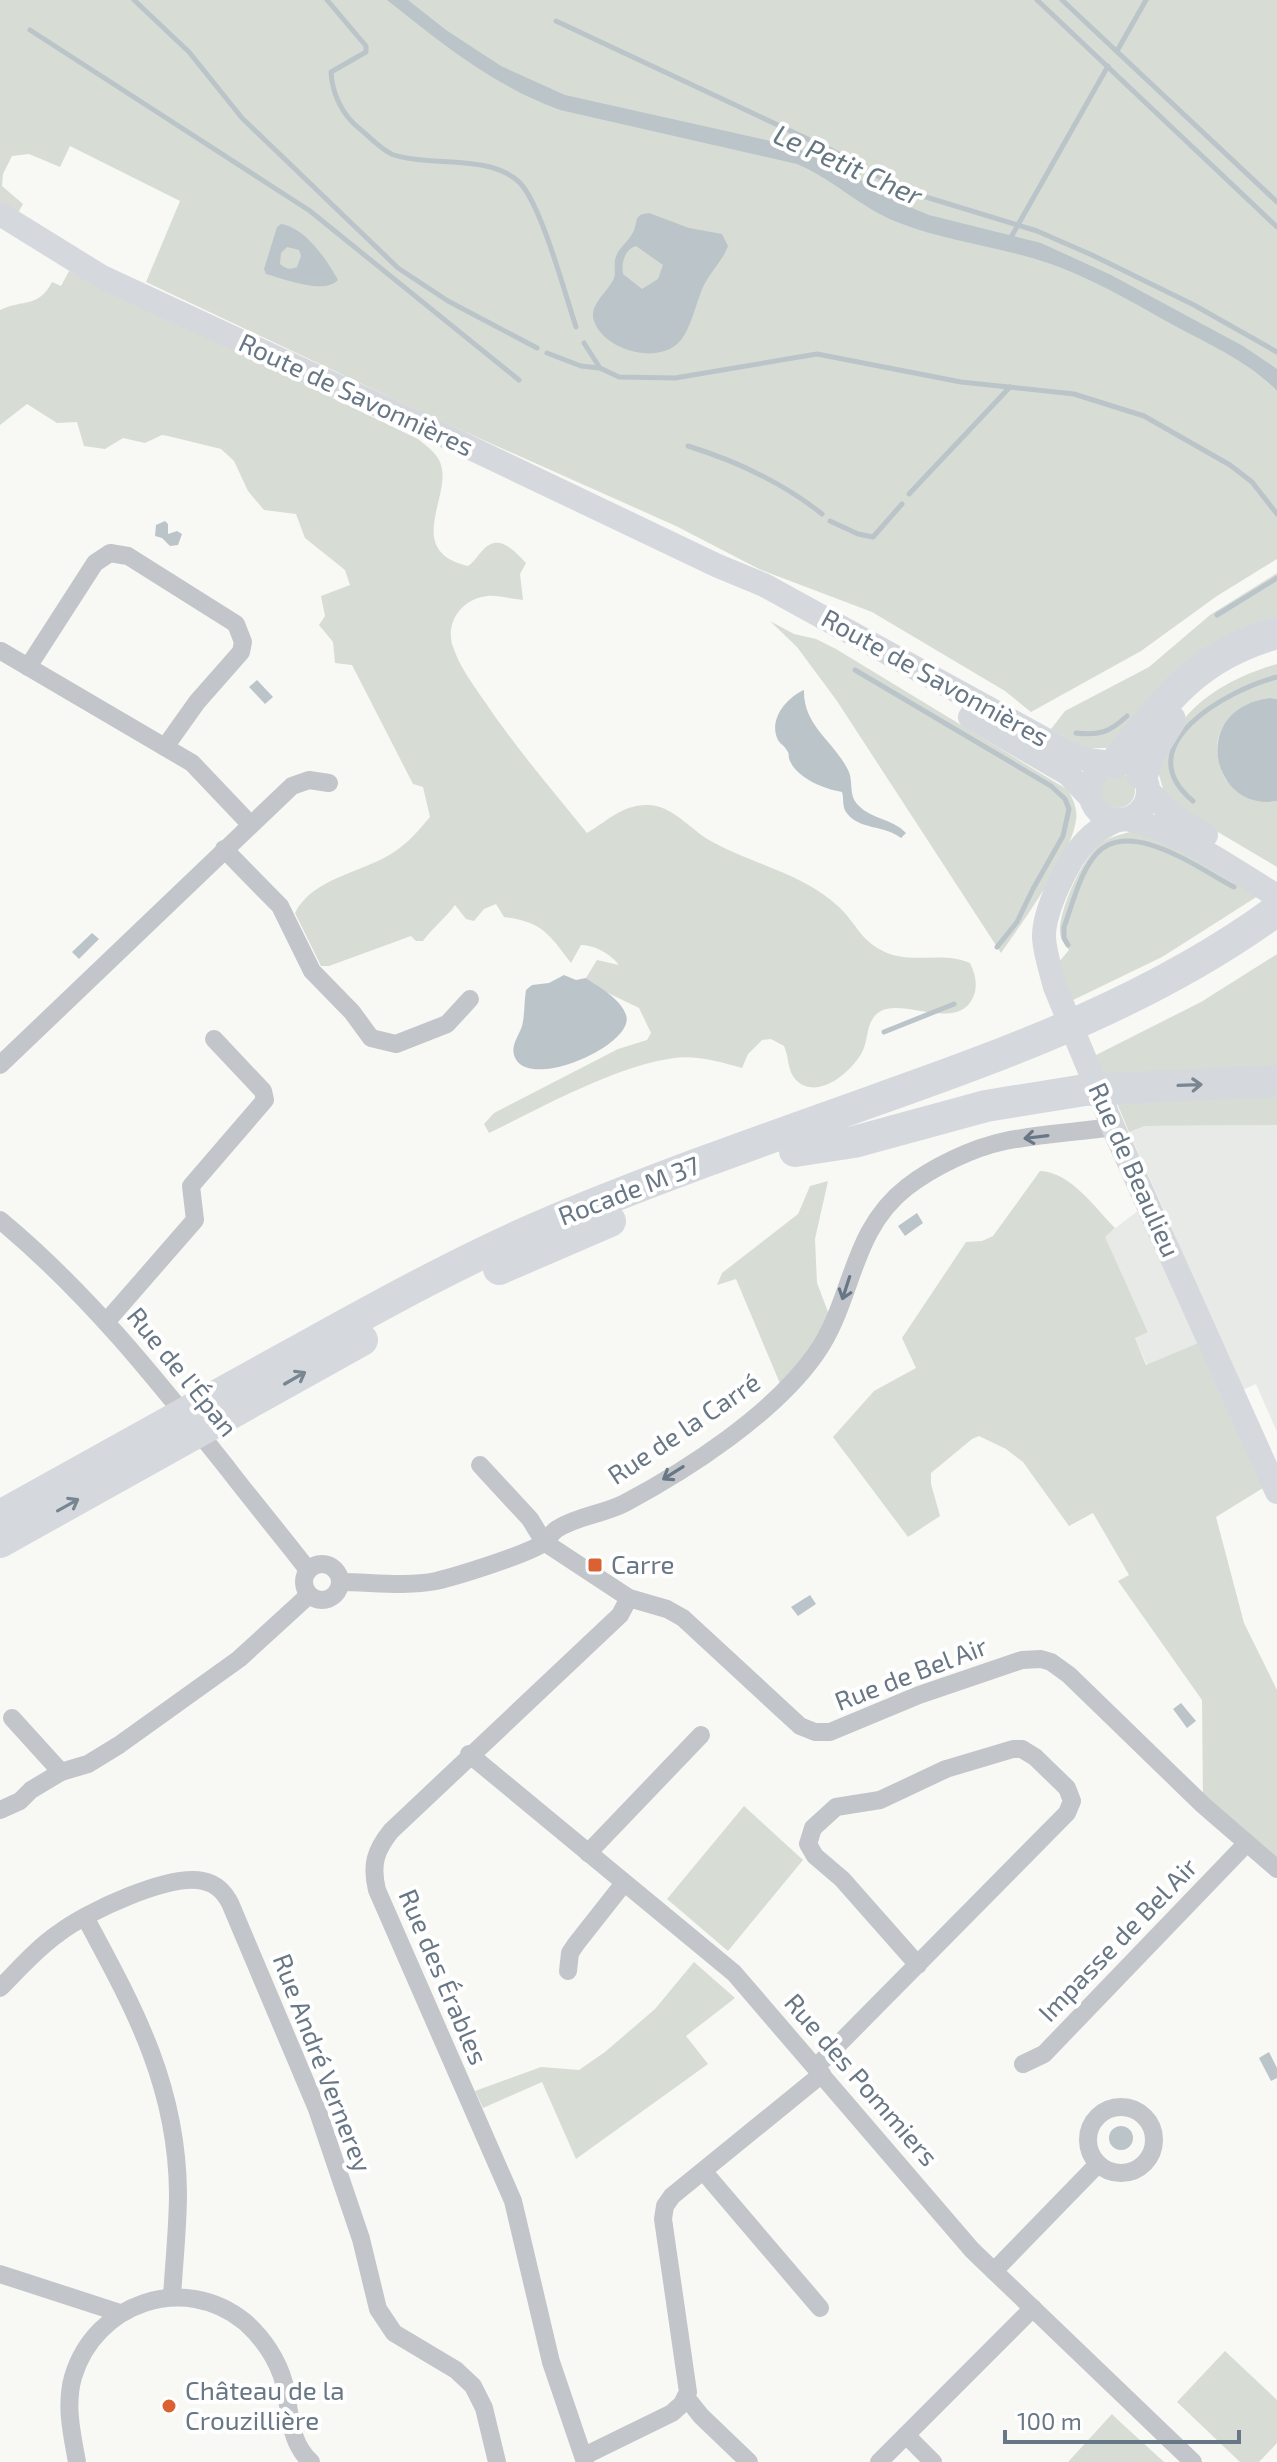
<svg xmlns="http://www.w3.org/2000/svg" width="1277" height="2462" font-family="'Exo 2',sans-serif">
<rect width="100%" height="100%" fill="#f8f8f5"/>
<!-- built -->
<g fill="#e8eae8">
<path d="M1277 1125V1432L1256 1384 1238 1392 1169 1221 1129 1132 1145 1126Z"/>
<path d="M1139 1210 1198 1343 1147 1365 1135 1338 1148 1331 1104 1237Z"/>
</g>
<!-- green -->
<g fill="#d7ddd5">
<path d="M0 0H1277V369L1177 327C1214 346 1248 362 1277 391V559L1217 596 1141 651 1031 712 1005 691 872 612 759 569 676 526 434 418 146 282 180 201 70 146 60 167 29 154 12 156 3 174 2 186 23 204 18 213 0 202Z"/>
<path d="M69 271 418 439C425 445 436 452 440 462 454 495 402 550 468 566 475 561 477 556 482 551 498 532 514 550 526 563L520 574 523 600C512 599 498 595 487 596 463 599 446 620 452 644 459 666 472 683 485 702 516 748 552 790 587 833 606 822 622 805 646 805 671 804 689 828 709 840 751 864 803 873 839 907 854 921 861 940 881 950 909 966 941 950 970 963 975 973 977 982 975 992 963 1035 905 998 881 1011 864 1021 870 1040 861 1054 850 1073 817 1101 796 1080 787 1071 789 1056 784 1046L771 1039 762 1040 748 1054 742 1068C721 1062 696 1055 674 1058 615 1066 543 1107 489 1133L484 1124 494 1113 618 1049 647 1040 651 1033 639 1008 608 993 586 978 597 960 619 965C612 955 595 945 581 945L571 963C548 933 542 922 504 917L496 904 484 909 474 921 466 919 455 905C445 919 433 927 423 941H416L411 936 329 966H321L295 913C313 877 363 873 394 852 408 843 419 830 430 817L423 787 413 784 352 665 335 663 333 642 319 625 325 616 321 596 350 585 345 570 305 538 296 514 264 510 248 491 234 461 221 449 168 436 162 435 145 443 123 438 105 449 84 446 77 422 57 423 27 404 0 425V310C23 299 39 308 52 282L61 286Z"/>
<path d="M1277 573V623L1107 748H1085L1051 729 1065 711 1149 667 1210 615Z"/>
<path d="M770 621 794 634 816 639 836 649 1068 790C1073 799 1078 810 1076 820 1072 854 1022 923 1001 953L837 701 797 647Z"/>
<path d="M1277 664V699L1270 698C1243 711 1212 720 1218 756 1219 764 1221 773 1226 780 1235 790 1258 796 1271 802L1277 801V867L1184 812 1164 792 1157 768C1165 752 1173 731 1185 718 1207 691 1244 673 1277 664Z"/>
<circle cx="1118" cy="791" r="17"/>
<path d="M1130 832C1164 833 1227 878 1258 896L1162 957 1067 1003 1059 962 1069 950C1065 945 1061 940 1060 933 1058 911 1083 857 1101 843 1109 837 1119 835 1130 832Z"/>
<path d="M1277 954V1075L1105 1078 1094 1056 1201 1002Z"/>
<path d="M1277 1091V1125L1145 1126 1129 1132 1117 1103Z"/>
<path d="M1040 1171C1071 1172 1095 1208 1115 1228L1105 1237 1148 1332 1135 1338 1146 1365 1198 1343 1263 1488 1216 1517 1244 1623 1277 1690V1870L1203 1805 1202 1700 1118 1581 1129 1575 1093 1513 1069 1526 1023 1462 1006 1449 979 1436 972 1439 931 1473V1484L940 1516 908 1537 833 1437 874 1391 916 1368 902 1338 966 1242 982 1241 993 1236Z"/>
<path d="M828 1181 815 1239 817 1283 833 1325 784 1393 736 1279 717 1285 722 1273 798 1214 810 1186Z"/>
<path d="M744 1806 803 1860 728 1951 667 1899Z"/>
<path d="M694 1962 735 1998 686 2036 708 2064 576 2159 542 2082 483 2108 475 2091 541 2067 579 2070 605 2052 655 2009Z"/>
<path d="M1225 2351 1277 2400V2443L1259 2462H1240L1177 2402Z"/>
<path d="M1112 2414 1118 2420 1164 2462H1068Z"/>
</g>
<!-- water -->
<g fill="#bbc4c9" fill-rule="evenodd">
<path d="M387 0H408L446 30 501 66 565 95 784 144 821 158 905 205 929 215 1041 243 1111 275 1243 346 1277 369V391C1247 361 1212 346 1175 326 1125 298 1077 269 1021 255 980 244 937 238 897 222 861 208 833 179 797 164L560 110C494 86 441 43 387 0Z"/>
<path d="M649 213 689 228 722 234 728 246C723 260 712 270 705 283 696 300 691 333 677 344 655 364 604 350 594 321 588 305 609 291 614 278 616 272 614 266 615 260 617 249 627 243 632 234 636 229 635 222 638 217 642 213 644 214 649 213ZM636 246 663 265 658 279 642 289 623 274C621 263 625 249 636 246Z"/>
<path d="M281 224C306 228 327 260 338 280 324 295 285 279 266 274L264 269 277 227ZM287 247 299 250 301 256 297 267C290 270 286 269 280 264L281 253Z"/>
<path d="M165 521 168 524V534L177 531 182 534 178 545 170 546 162 538 155 536 156 525Z"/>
<path d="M257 680 273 697 265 704 249 687Z"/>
<path d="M804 690C803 726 834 741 848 770 854 782 848 795 858 805 872 820 892 818 906 833L901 838C885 825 858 830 846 812 842 806 844 798 842 792 825 789 798 779 790 761 787 754 791 756 786 749 783 744 781 745 778 740 768 720 786 698 804 690Z"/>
<path d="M1270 698 1277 699V801C1212 813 1187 709 1270 698Z"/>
<path d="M92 933 99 939 79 959 72 952Z"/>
<path d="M564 975 576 980 586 978C599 987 621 999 626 1015 636 1043 537 1088 517 1061 508 1048 518 1038 522 1026 525 1015 524 1001 526 990L532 985 549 983Z"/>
<path d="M917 1213 923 1223 905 1236 898 1226Z"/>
<path d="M810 1595 816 1604 798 1616 791 1607Z"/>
<path d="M1181 1703 1196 1721 1187 1728 1173 1709Z"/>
<path d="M1269 2052 1277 2068V2078L1271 2081 1259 2058Z"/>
<circle cx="1121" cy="2138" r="12"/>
</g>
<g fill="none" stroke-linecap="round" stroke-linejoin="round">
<!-- stream -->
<g stroke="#bbc4c9" stroke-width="5">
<path d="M134 0 189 52 242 118 398 268 448 301 537 348"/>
<path d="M327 0 366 46V52L331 72C332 94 343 116 360 129 370 137 382 151 394 155 431 167 487 154 518 181 540 200 565 294 576 327"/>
<path d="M1037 0 1277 227"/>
<path d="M1062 0 1277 202"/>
<path d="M556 21 831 150 903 190 1037 231 1092 255 1194 305 1277 352"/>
<path d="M30 30 310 211 519 380"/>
<path d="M1117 51 1146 0"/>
<path d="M1010 239 1108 66"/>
<path d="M584 343 600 368 619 377 675 378 817 354 961 382 1074 394 1144 416 1230 465 1252 482 1277 514"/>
<path d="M547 353 581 366 599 368"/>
<path d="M688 446C736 461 782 482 822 514"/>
<path d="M909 494 1010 387"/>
<path d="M830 521 858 534 873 537 902 504"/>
<path d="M1217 615 1277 578"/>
<path d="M855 670 1051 786 1065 799 1069 809 1063 836 1033 889 1017 922 997 947"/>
<path d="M1076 733C1099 736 1110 732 1127 716"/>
<path d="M1193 801C1126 746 1227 690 1277 677"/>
<path d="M1068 945 1064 938V927C1072 906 1079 876 1093 858 1125 813 1199 869 1234 887"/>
<path d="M884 1032 954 1004"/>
</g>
<!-- street -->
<g stroke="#c2c5c9" stroke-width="18">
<path d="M1 651 192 763 250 824"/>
<path d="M28 667 95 563 110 553 128 556 236 624 243 642 241 652 197 702 165 747"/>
<path d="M224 849 280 906 312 971 352 1012 371 1038 396 1044 447 1024 470 999"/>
<path d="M0 1065 292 786 309 780 329 783"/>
<path d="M0 1220C88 1293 157 1380 228 1469 254 1503 282 1536 308 1570"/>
<path d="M107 1321 195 1220 191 1186 265 1100 263 1091 214 1039"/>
<path d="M480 1465 530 1519 544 1542 629 1598 667 1609 683 1618 800 1726 815 1732H830L919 1695 1022 1660 1041 1659 1051 1662 1069 1675 1203 1805 1277 1869"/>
<circle cx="322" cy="1582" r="18"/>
<path d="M340 1582C371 1582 405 1587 436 1581 457 1576 529 1554 545 1542 549 1538 552 1532 557 1529 577 1516 604 1514 625 1503 689 1469 773 1414 815 1355 854 1301 849 1232 907 1187 933 1167 972 1148 1005 1141 1040 1134 1077 1132 1113 1127"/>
<path d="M12 1718 61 1772"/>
<path d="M469 1754 734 1973 972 2250 1193 2462"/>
<path d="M0 1810 20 1801 31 1790 61 1772 88 1764 119 1745 239 1659 309 1595"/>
<path d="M588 1853 701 1735"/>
<path d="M85 1917C134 2008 177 2085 178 2193 178 2227 174 2262 172 2297"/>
<path d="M568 1971 570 1953 576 1944 624 1883"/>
<path d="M0 1988C19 1969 37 1948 59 1933 86 1912 170 1873 203 1881 217 1884 224 1892 230 1903L317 2109 361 2239 378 2309 394 2333 456 2370 473 2386 484 2408 497 2462"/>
<path d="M1023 2064 1044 2054 1246 1844"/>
<path d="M816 2067 1067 1813 1072 1801 1067 1788 1035 1757 1022 1749H1013L946 1769 880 1800 836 1807 813 1828 808 1844 815 1856 842 1879 918 1965"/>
<circle cx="1121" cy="2140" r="33"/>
<path d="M704 2172 820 2308"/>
<path d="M994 2271 1098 2164"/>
<path d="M0 2274 120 2313"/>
<path d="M686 2397 701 2416 749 2462"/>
<path d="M906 2435 933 2462"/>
<path d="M584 2456 672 2413 682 2404 688 2392 663 2219 665 2206 672 2196 822 2074"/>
<path d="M77 2462C72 2434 65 2406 73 2377 95 2303 184 2272 245 2322 263 2338 278 2360 284 2383 291 2412 288 2441 311 2462"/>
<path d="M585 2462 551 2362 513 2201 377 1890C371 1865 375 1851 391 1831L620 1615 629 1598"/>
<path d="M879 2462 1033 2308"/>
</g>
<!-- secondary -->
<g stroke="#d5d9dd" stroke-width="24">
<path d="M0 214 102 277 458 442 718 566 764 585 1068 752 1084 759 1111 763"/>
<path d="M970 717 1068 774 1090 797"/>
<circle cx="1119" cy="791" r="29"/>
<path d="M1148 791 1174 816 1206 835"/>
<path d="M1127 819C1181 831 1230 868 1277 896"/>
<path d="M1117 820C1106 825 1095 831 1086 841 1068 860 1043 912 1044 938 1045 954 1051 971 1055 987L1113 1127 1277 1492"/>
</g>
<!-- highway -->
<g stroke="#d5d9dd" stroke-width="32">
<path d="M1115 763C1167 700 1194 656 1277 633"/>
<path d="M1142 774 1152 749 1170 720"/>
<path d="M795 1151 854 1142 986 1106 1085 1090 1277 1081"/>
<path d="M499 1269 610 1221"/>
<path d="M0 1516C102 1459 203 1403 305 1347 386 1302 468 1257 553 1221 658 1177 766 1139 873 1101 1014 1051 1156 999 1277 910"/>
<path d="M0 1542 362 1340"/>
</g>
</g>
<!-- one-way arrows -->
<defs><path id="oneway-shaft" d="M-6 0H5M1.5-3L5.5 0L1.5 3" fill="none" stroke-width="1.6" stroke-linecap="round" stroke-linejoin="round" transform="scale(2)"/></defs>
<g stroke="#788692">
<use href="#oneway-shaft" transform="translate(1190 1085) rotate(-2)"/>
<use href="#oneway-shaft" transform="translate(295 1378) rotate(-30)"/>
<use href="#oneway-shaft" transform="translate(68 1505) rotate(-29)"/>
</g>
<g stroke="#687785">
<use href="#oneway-shaft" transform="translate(1036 1137) rotate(173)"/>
<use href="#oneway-shaft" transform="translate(846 1288) rotate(108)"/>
<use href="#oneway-shaft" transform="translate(673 1473) rotate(148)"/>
</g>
<!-- markers -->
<g fill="#db6132" stroke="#fff" stroke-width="3">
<rect x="587" y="1557" width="16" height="16" rx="4"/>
<circle cx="169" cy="2406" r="8"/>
</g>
<g text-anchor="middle" stroke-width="8" stroke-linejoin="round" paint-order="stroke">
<!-- street labels -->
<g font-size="26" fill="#687785" stroke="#fff">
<text transform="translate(356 395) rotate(25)" y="9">Route de Savonnières</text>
<text transform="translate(935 678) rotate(29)" y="9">Route de Savonnières</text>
<text transform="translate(1134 1170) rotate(66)" y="9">Rue de Beaulieu</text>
<text transform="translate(629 1191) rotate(-21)" y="9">Rocade M 37</text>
<text transform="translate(182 1372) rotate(51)" y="9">Rue de l'Épan</text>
<text transform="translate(684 1429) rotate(-34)" y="9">Rue de la Carré</text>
<text transform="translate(911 1674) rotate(-21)" y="9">Rue de Bel Air</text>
<text transform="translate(1118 1940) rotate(-46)" y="9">Impasse de Bel Air</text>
<text transform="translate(443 1977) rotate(67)" y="9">Rue des Érables</text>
<text transform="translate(322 2063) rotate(69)" y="9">Rue André Vernerey</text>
<text transform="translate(861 2080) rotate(49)" y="9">Rue des Pommiers</text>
</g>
<!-- poi labels -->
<g font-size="26" fill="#687785" stroke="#fff" text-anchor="start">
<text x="611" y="1574">Carre</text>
<text x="185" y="2400">Château de la<tspan x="185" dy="30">Crouzillière</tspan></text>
</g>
<!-- water labels -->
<g font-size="28" font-style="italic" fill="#647780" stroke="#fff">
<text transform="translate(848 165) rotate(24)" y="10">Le Petit Cher</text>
</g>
</g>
<!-- scale -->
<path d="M1005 2430v12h234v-12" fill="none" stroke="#687785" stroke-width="4"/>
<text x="1017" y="2430" font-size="24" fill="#687785" stroke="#ffffff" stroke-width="6" paint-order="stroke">100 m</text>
</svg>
